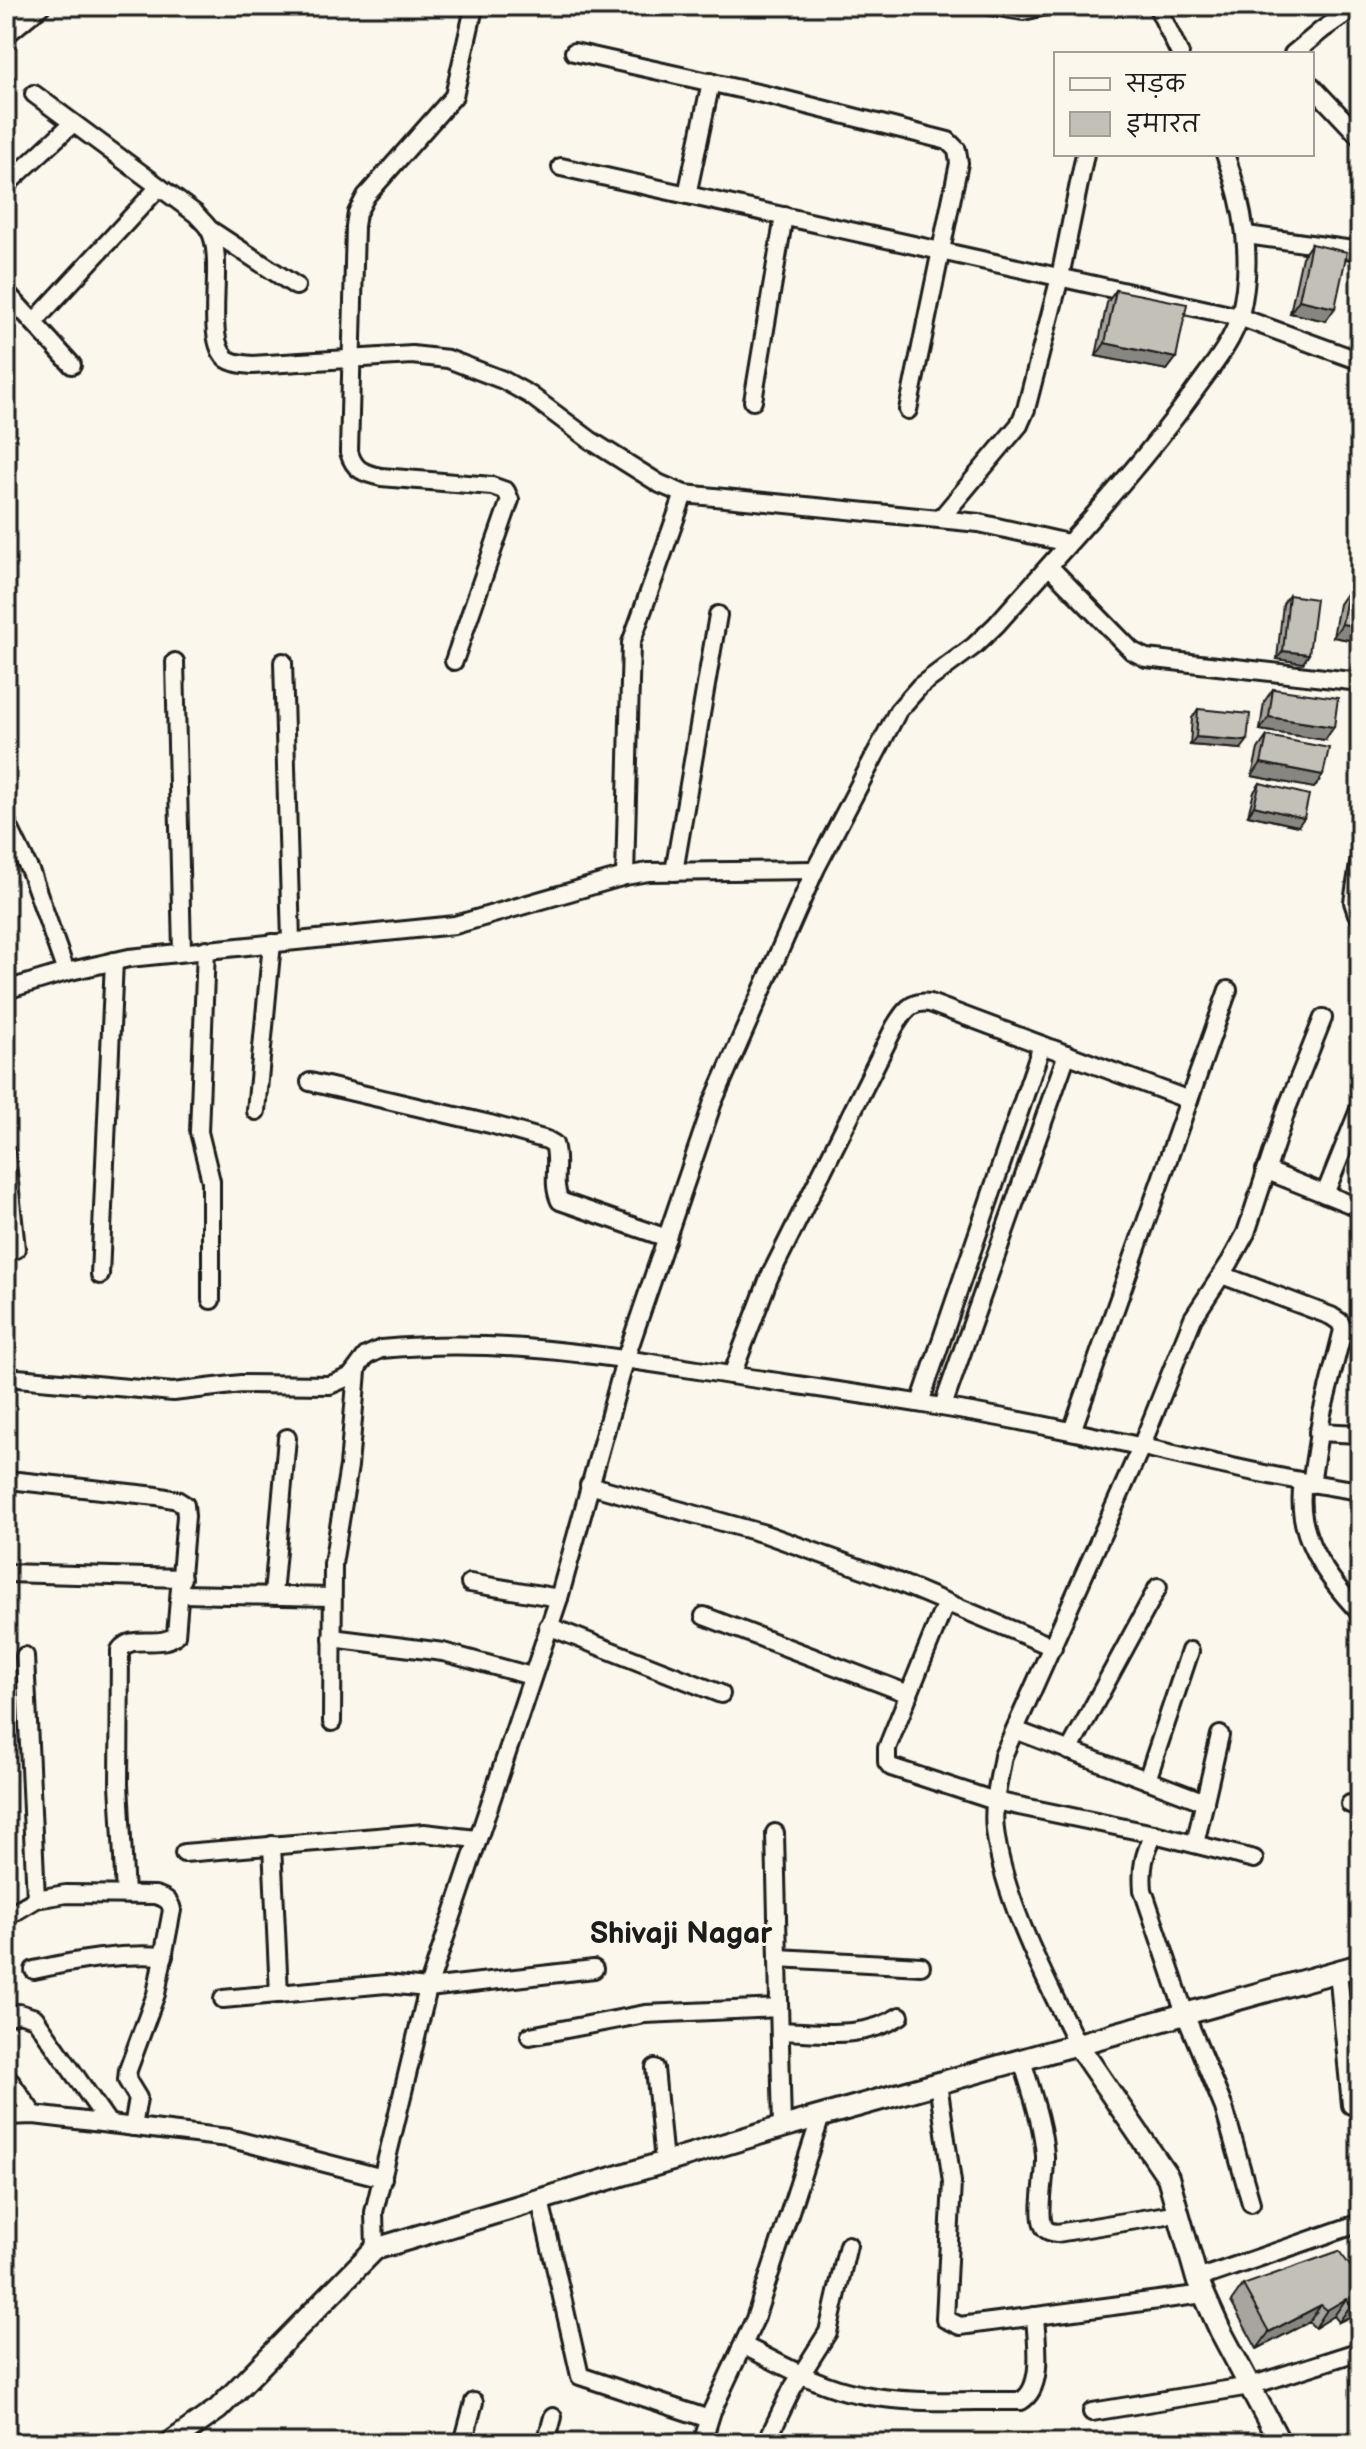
<svg xmlns="http://www.w3.org/2000/svg" width="1366" height="2449" font-family="'Balsamiq Sans','Playpen Sans Deva',sans-serif">
<rect width="100%" height="100%" fill="#fbf7ec"/>
<filter id="ink" filterUnits="userSpaceOnUse"><feTurbulence type="fractalNoise" baseFrequency=".0125" numOctaves="2"/><feDisplacementMap in="SourceGraphic" scale="16" xChannelSelector="R" yChannelSelector="G"/><feConvolveMatrix kernelMatrix="1 2 1 2 8 2 1 2 1" color-interpolation-filters="sRGB"/></filter>
<g filter="url(#ink)">
<g fill="none" stroke-linecap="round" stroke-linejoin="round">
<!-- minor casing -->
<g stroke="#1c1c1c" stroke-width="22">
<g id="minor">
<path d="M991 6 1023 11 1046 6"/>
<path d="M1157 6 1180 54"/>
<path d="M6 35 41 6"/>
<path d="M574 52 771 96 948 141 957 150 959 163 908 410"/>
<path d="M1293 54 1322 30 1357 6"/>
<path d="M1312 86 1360 137"/>
<path d="M34 94 196 214C200 219 206 224 209 229 227 258 202 339 227 359 234 364 244 364 252 365L412 355 448 359 503 380 530 395 590 440 660 484 684 494 979 523 1068 543"/>
<path d="M561 167 1239 317 1360 361"/>
<path d="M6 185 72 124"/>
<path d="M687 195 711 82"/>
<path d="M209 229 296 286"/>
<path d="M1247 235 1360 251"/>
<path d="M6 292 72 365"/>
<path d="M34 322 159 187"/>
<path d="M753 401 784 216"/>
<path d="M941 518 1019 425 1026 409 1060 277 1085 154"/>
<path d="M1049 566 1132 651 1146 658 1360 682"/>
<path d="M454 661 510 500 506 491 492 486 381 477C363 473 354 470 349 452L355 226 357 213 366 196 454 96 474 8"/>
<path d="M175 662 182 951"/>
<path d="M283 662 291 941"/>
<path d="M6 821 31 873 66 972"/>
<path d="M1360 858 1353 902 1357 914 1360 916"/>
<path d="M674 872 718 615"/>
<path d="M625 876 631 643 684 494"/>
<path d="M206 949 199 1132 211 1181V1300"/>
<path d="M6 990 66 972 129 958 455 925 625 876 648 872 815 870"/>
<path d="M310 1082 490 1124 547 1140 554 1144C560 1163 551 1183 560 1201L667 1238"/>
<path d="M256 1111 272 943"/>
<path d="M6 1153 16 1249"/>
<path d="M1265 1170 1360 1208"/>
<path d="M1325 1194 1360 1107"/>
<path d="M100 1275 114 961"/>
<path d="M1222 1275 1331 1316 1340 1322 1343 1330 1322 1413 1311 1484"/>
<path d="M732 1375 769 1278 894 1028C903 1013 910 1000 930 1003L1189 1100"/>
<path d="M6 1377 173 1392 241 1384 330 1385 351 1376 366 1356 381 1349C500 1337 613 1357 730 1375 844 1392 957 1407 1070 1431 1167 1451 1262 1477 1360 1491"/>
<path d="M920 1403 1042 1045"/>
<path d="M943 1406 1067 1054"/>
<path d="M1072 1431 1228 990"/>
<path d="M1318 1432 1360 1434"/>
<path d="M18 1481 157 1496 177 1500 185 1505 186 1516 176 1635C160 1649 132 1633 120 1650L119 1784 125 1894"/>
<path d="M1303 1483C1294 1535 1327 1578 1360 1613"/>
<path d="M589 1485 765 1534 888 1578 1053 1647"/>
<path d="M6 1573 182 1578"/>
<path d="M470 1583 559 1598"/>
<path d="M181 1594 332 1597"/>
<path d="M273 1595 287 1438"/>
<path d="M946 1602 887 1748V1762L891 1767 995 1801 1154 1834"/>
<path d="M704 1616 909 1694"/>
<path d="M548 1626 721 1694"/>
<path d="M332 1638 443 1652 531 1676"/>
<path d="M25 1656 36 1899"/>
<path d="M332 1722 333 1564 349 1466 357 1371"/>
<path d="M1015 1730 1205 1802"/>
<path d="M1069 1751 1158 1587"/>
<path d="M1147 1780 1190 1651"/>
<path d="M1350 1804 1360 1805"/>
<path d="M775 1833 782 2127"/>
<path d="M1195 1844 1220 1735"/>
<path d="M272 1845 279 1994"/>
<path d="M184 1853 424 1833 476 1839"/>
<path d="M6 1917 36 1899 66 1894 155 1895C165 1898 170 1900 172 1910L156 1994 128 2070 127 2080 138 2098 133 2127"/>
<path d="M778 1958 921 1966"/>
<path d="M34 1970C79 1960 119 1953 164 1956"/>
<path d="M1338 1971 1351 2105"/>
<path d="M223 1999 386 1984 428 1988 594 1969"/>
<path d="M6 2017 19 2013 35 2018 109 2124"/>
<path d="M780 2031C822 2032 862 2040 900 2016"/>
<path d="M530 2036 645 2014 779 2008"/>
<path d="M1077 2044C1047 1982 1003 1899 995 1830 992 1805 999 1780 1003 1756L1141 1447 1193 1318 1230 1262 1246 1233 1287 1108 1323 1018"/>
<path d="M1022 2060C1031 2091 1043 2124 1045 2156 1046 2173 1038 2211 1043 2224 1045 2231 1050 2232 1057 2233L1179 2213"/>
<path d="M655 2068 664 2162"/>
<path d="M6 2075 34 2115"/>
<path d="M938 2083 952 2182 945 2319 960 2326 1204 2294"/>
<path d="M6 2116 34 2115 228 2138 383 2178"/>
<path d="M540 2200 580 2376 709 2419"/>
<path d="M1251 2203 1224 2108 1185 2014 1143 1890C1141 1867 1144 1854 1154 1834L1254 1859"/>
<path d="M375 2249 374 2212 428 1988 559 1598 626 1357 713 1102 815 870 898 711 920 686 974 646 996 625C1063 549 1134 475 1193 393 1210 369 1232 344 1240 315 1254 260 1244 206 1225 154"/>
<path d="M1197 2279 1360 2223"/>
<path d="M744 2346C780 2363 819 2387 859 2394 911 2405 968 2400 1021 2401 1045 2387 1036 2340 1035 2316"/>
<path d="M1092 2412 1250 2386 1360 2351"/>
<path d="M463 2443 474 2402"/>
<path d="M546 2443 553 2417"/>
<path d="M702 2443 712 2411 755 2319 821 2116"/>
<path d="M766 2443 792 2389 828 2332 848 2245"/>
</g>
</g>
<!-- tertiary casing -->
<g stroke="#1c1c1c" stroke-width="26">
<g id="tertiary">
<path d="M1077 2044 1168 2177 1197 2279 1220 2330 1280 2443"/>
<path d="M170 2443 218 2409 375 2249 782 2127 1360 1965"/>
</g>
</g>
<!-- minor -->
<use href="#minor" stroke="#fbf7ec" stroke-width="16"/>
<!-- tertiary -->
<use href="#tertiary" stroke="#fbf7ec" stroke-width="20"/>
</g>
<!-- wall -->
<g fill="#a8a59e" stroke="#1c1c1c" stroke-width="2">
<path d="M1311 244 1326 321 1290 313 1302 257Z"/>
<path d="M1116 290 1176 358 1167 370 1096 356 1107 303Z"/>
<path d="M1348 591 1360 642 1333 637 1339 604Z"/>
<path d="M1289 595 1309 654 1303 663 1277 659 1283 604Z"/>
<path d="M1273 689 1325 740 1260 730 1264 702Z"/>
<path d="M1198 709 1241 749 1190 745 1192 718Z"/>
<path d="M1267 736 1323 775 1314 788 1252 776 1258 749Z"/>
<path d="M1260 783 1298 826 1248 815 1254 792Z"/>
<path d="M1360 2279V2312L1339 2322 1334 2316 1315 2328 1309 2322 1257 2349 1231 2302 1243 2285Z"/>
</g>
<!-- shaded-wall -->
<g fill="#888681" stroke="#1c1c1c" stroke-width="2">
<path d="M1299 300 1335 308 1326 321 1290 313Z"/>
<path d="M1105 343 1176 358 1167 370 1096 356Z"/>
<path d="M1342 624 1360 627V642L1333 637Z"/>
<path d="M1283 651 1309 654 1303 663 1277 659Z"/>
<path d="M1269 717 1334 727 1325 740 1260 730Z"/>
<path d="M1196 737 1247 741 1241 749 1190 745Z"/>
<path d="M1261 763 1323 775 1314 788 1252 776Z"/>
<path d="M1254 806 1304 818 1298 826 1248 815Z"/>
<path d="M1346 2299 1334 2316 1315 2328 1327 2310Z"/>
<path d="M1360 2301V2312L1339 2322 1351 2305Z"/>
<path d="M1321 2305 1309 2322 1257 2349 1269 2332Z"/>
</g>
<!-- building -->
<g fill="#c3c0b8" stroke="#1c1c1c" stroke-width="2">
<path d="M1311 244 1347 252 1335 308 1299 300Z"/>
<path d="M1116 290 1187 304 1176 358 1105 343Z"/>
<path d="M1348 591 1360 593V627L1342 624Z"/>
<path d="M1289 595 1316 599 1309 654 1283 651Z"/>
<path d="M1273 689 1338 698 1334 727 1269 717Z"/>
<path d="M1198 709 1250 714 1247 741 1196 737Z"/>
<path d="M1267 736 1329 748 1323 775 1261 763Z"/>
<path d="M1260 783 1309 795 1304 818 1254 806Z"/>
<path d="M1339 2251 1360 2279V2301L1351 2305 1346 2299 1327 2310 1321 2305 1269 2332 1243 2285Z"/>
</g>
</g>
<g text-anchor="middle" stroke-width="6" stroke-linejoin="round" paint-order="stroke">
<!-- district labels -->
<g font-size="30" font-weight="bold" fill="#1c1c1c" stroke="#fbf7ec">
<text x="681" y="1943">Shivaji Nagar</text>
</g>
</g>
<!-- margin -->
<rect width="1366" height="2449" fill="none" stroke="#fbf7ec" stroke-width="32"/>
<rect x="16" y="16" width="1334" height="2417" fill="none" stroke="#1c1c1c" stroke-width="3" filter="url(#ink)"/>
<!-- legend -->
<rect x="1054" y="52" width="260" height="104" fill="#fbf7ec" stroke="#a29f99" stroke-width="2"/>
<rect x="1070" y="78" width="40" height="12" fill="#fbf7ec" stroke="#a29f99" stroke-width="2"/>
<text x="1126" y="92" font-size="24" fill="#1c1c1c">सड़क</text>
<rect x="1070" y="112" width="40" height="24" fill="#c3c0b8" stroke="#a29f99" stroke-width="2"/>
<text x="1126" y="132" font-size="24" fill="#1c1c1c">इमारत</text>
</svg>
